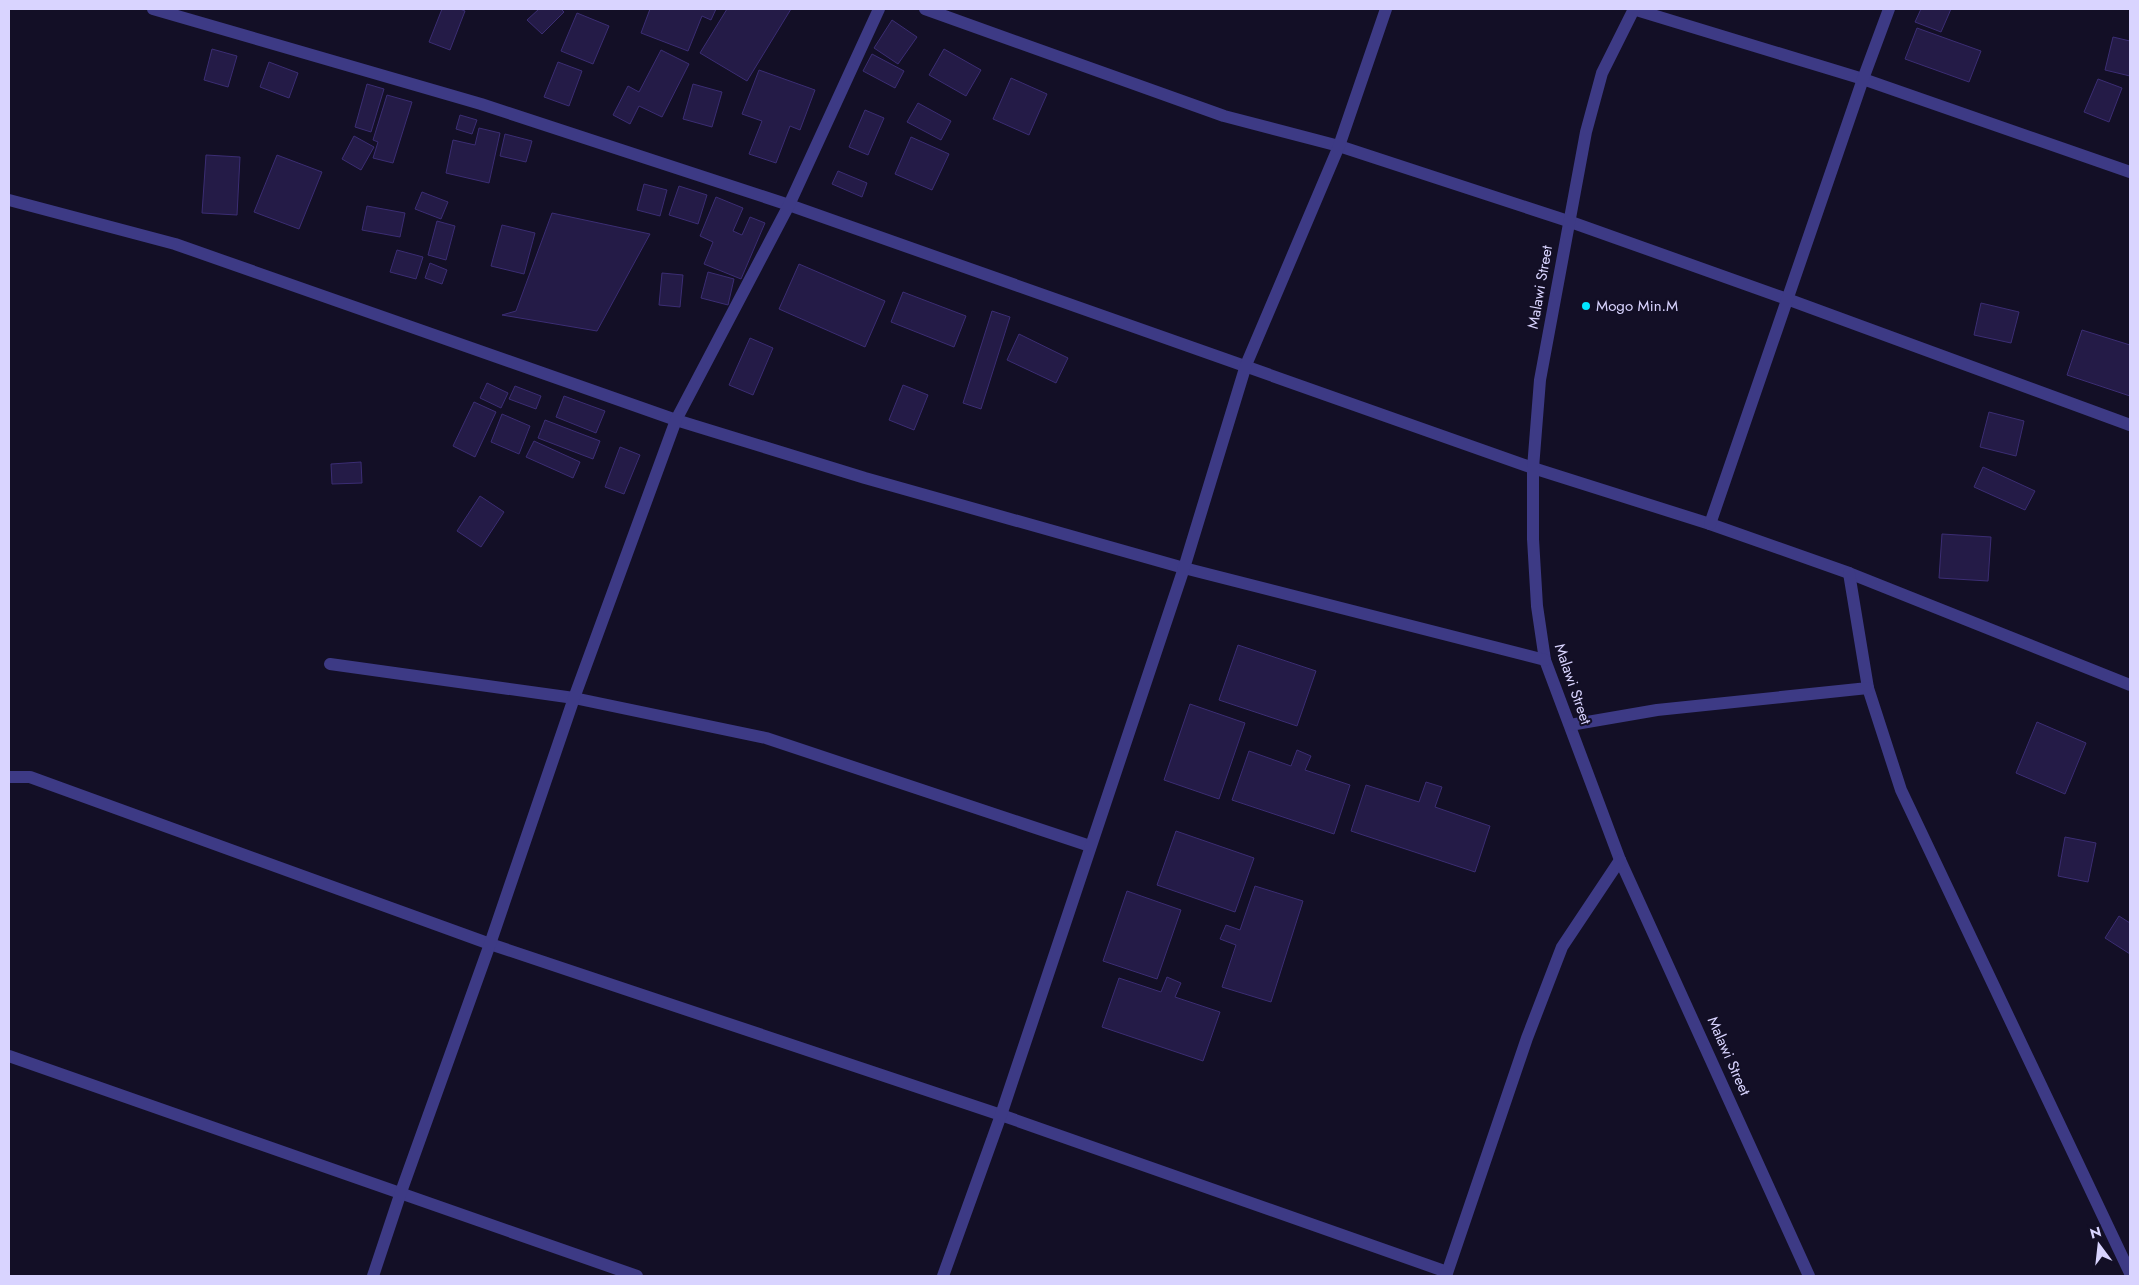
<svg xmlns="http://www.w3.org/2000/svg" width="2139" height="1285" font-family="Jost,sans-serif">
<rect width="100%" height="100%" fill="#130f26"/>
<!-- building -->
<g fill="#241b47" stroke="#3b2d73">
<path d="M442 9H460L465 11 450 50 429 42Z"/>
<path d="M539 9H561L564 12 542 34 527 20Z"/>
<path d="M650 9H716L711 20 702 16 688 51 641 33Z"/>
<path d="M727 9H791L747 81 700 53Z"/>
<path d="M1921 9H1951L1941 32 1915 22Z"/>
<path d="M577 13 609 26 593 64 561 51Z"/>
<path d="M892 20 917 37 898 64 874 48Z"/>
<path d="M1917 28 1981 51 1969 82 1905 59Z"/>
<path d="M2113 37 2130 41V76L2105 70Z"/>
<path d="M212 49 237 56 228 87 204 80Z"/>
<path d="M944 49 981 70 966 96 929 75Z"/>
<path d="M661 50 689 64 662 117 639 106 630 124 613 115 628 86 639 92Z"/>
<path d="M872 54 904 71 895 88 863 71Z"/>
<path d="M269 62 298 73 289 98 260 87Z"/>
<path d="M558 62 582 71 569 106 544 97Z"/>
<path d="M759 70 815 90 800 130 790 126 776 163 749 154 762 121 742 114Z"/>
<path d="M1011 78 1047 94 1029 135 993 119Z"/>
<path d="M2098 79 2122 88 2109 122 2084 112Z"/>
<path d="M367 84 384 89 371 132 355 127Z"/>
<path d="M693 84 722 92 712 127 683 119Z"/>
<path d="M387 95 412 102 393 163 373 158 378 142 373 140Z"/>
<path d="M918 103 951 121 941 140 907 122Z"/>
<path d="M865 110 884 118 868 155 849 147Z"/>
<path d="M460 115 477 120 472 134 456 129Z"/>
<path d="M479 128 500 133 489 183 446 173 453 140 475 145Z"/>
<path d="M505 134 532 141 526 162 500 156Z"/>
<path d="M354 136 374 147 361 170 342 159Z"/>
<path d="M911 137 949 154 932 190 895 174Z"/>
<path d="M206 155 240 157 237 215 202 213Z"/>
<path d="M277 155 322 172 299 229 254 212Z"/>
<path d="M838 171 867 183 862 197 832 184Z"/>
<path d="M644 184 667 190 660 216 637 210Z"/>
<path d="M679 186 707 195 698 224 669 215Z"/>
<path d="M422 192 448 202 441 219 415 209Z"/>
<path d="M716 197 743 208 733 231 742 235 750 217 765 223 741 279 704 264 713 242 700 236Z"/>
<path d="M367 206 405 213 400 237 362 230Z"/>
<path d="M552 213 650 234 597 331 502 315 516 311Z"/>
<path d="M437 221 455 226 446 260 428 255Z"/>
<path d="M502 225 535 233 524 274 491 266Z"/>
<path d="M397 250 423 257 416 279 390 272Z"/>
<path d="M430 263 447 270 442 284 425 278Z"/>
<path d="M799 264 885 301 865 347 779 309Z"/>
<path d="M708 272 734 279 728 305 701 298Z"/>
<path d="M662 273 683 275 680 307 659 305Z"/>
<path d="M903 292 966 316 954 347 891 322Z"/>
<path d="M1981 303 2019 312 2011 343 1974 335Z"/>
<path d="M992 311 1010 317 981 409 963 403Z"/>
<path d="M2082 330 2130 345V396L2067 375Z"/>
<path d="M1019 334 1068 358 1056 383 1007 360Z"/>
<path d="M750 338 773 348 753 395 729 385Z"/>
<path d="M487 383 508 393 501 408 480 398Z"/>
<path d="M903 385 928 395 914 430 889 420Z"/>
<path d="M515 386 541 396 536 409 509 399Z"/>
<path d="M564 396 605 411 596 433 556 417Z"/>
<path d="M474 402 496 412 475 457 453 446Z"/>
<path d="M1989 412 2024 421 2016 456 1980 447Z"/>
<path d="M502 414 530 426 519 454 491 442Z"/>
<path d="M545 420 600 441 593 459 538 438Z"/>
<path d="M534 441 580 462 573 478 526 457Z"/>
<path d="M620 447 640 455 624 494 605 487Z"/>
<path d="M361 462 362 483 332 484 331 464Z"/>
<path d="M1983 467 2035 491 2025 510 1974 487Z"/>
<path d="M480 496 504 512 481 547 457 531Z"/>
<path d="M1942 534 1991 537 1988 581 1939 578Z"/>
<path d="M1238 645 1316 671 1297 726 1219 700Z"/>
<path d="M1190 704 1245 723 1219 799 1164 780Z"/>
<path d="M2037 722 2086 743 2065 794 2016 773Z"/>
<path d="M1297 750 1311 756 1305 770 1350 785 1334 834 1232 800 1249 751 1291 766Z"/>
<path d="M1426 782 1442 787 1435 807 1490 826 1475 872 1351 831 1366 785 1419 802Z"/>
<path d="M1176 831 1254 858 1235 912 1157 885Z"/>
<path d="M2065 837 2096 843 2088 882 2058 876Z"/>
<path d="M1255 886 1303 901 1271 1002 1222 987 1236 945 1220 939 1226 925 1240 930Z"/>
<path d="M1127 891 1181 910 1157 979 1103 961Z"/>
<path d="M2119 916 2130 923V954L2105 938Z"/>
<path d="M1167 977 1181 983 1175 997 1220 1012 1203 1061 1102 1027 1119 978 1161 992Z"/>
</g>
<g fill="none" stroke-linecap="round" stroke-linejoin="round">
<!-- minor -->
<g stroke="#3d3a85" stroke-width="12">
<path d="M153 9 481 104 789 205 1533 468 1710 524 1849 573 2130 685"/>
<path d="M925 9 1224 116 1339 146 1568 221 1787 299 2130 425"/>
<path d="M1633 9 1863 79 2130 172"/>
<path d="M1634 9 1602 73 1586 132 1540 380 1533 468V539L1537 606 1545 660 1620 860 1809 1276"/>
<path d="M9 200 175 244 676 420 865 478 1184 568 1545 660"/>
<path d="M1710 524 1863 79 1889 9"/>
<path d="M1849 573 1868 688 1901 790 2130 1273"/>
<path d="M330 664 574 698 766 738 1090 846"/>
<path d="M1570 725 1657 710 1868 688"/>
<path d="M9 777H30L490 944 1001 1115 1447 1272"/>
<path d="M9 1056 637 1276"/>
<path d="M373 1276 401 1192 490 944 574 698 676 420 789 205 879 9"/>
<path d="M943 1276 1001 1115 1184 568 1246 365 1339 146 1386 9"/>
<path d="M1446 1276 1527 1038 1562 947 1620 860"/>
</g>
</g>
<!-- markers -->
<circle fill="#00e5ff" stroke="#130f26" stroke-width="2" cx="1586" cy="306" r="5"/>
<g text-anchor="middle" stroke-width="4" stroke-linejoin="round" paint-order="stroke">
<!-- street labels -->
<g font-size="15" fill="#d9d4ff" stroke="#130f26">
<text transform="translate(1540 287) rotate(-80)" y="5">Malawi Street</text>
<text transform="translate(1573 684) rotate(71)" y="5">Malawi Street</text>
<text transform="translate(1729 1056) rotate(66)" y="5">Malawi Street</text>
</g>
<!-- poi labels -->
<g font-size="15" fill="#d9d4ff" stroke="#130f26" text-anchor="start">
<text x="1596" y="311">Mogo Min.M</text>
</g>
</g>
<!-- border -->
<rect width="2139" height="1285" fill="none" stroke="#d9d4ff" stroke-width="20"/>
<!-- north arrow -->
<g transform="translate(2099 1245) rotate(345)" stroke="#130f26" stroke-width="4" paint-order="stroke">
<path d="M0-4L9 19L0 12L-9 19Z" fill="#d9d4ff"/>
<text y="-8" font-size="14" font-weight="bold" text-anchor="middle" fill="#d9d4ff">N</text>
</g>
</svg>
